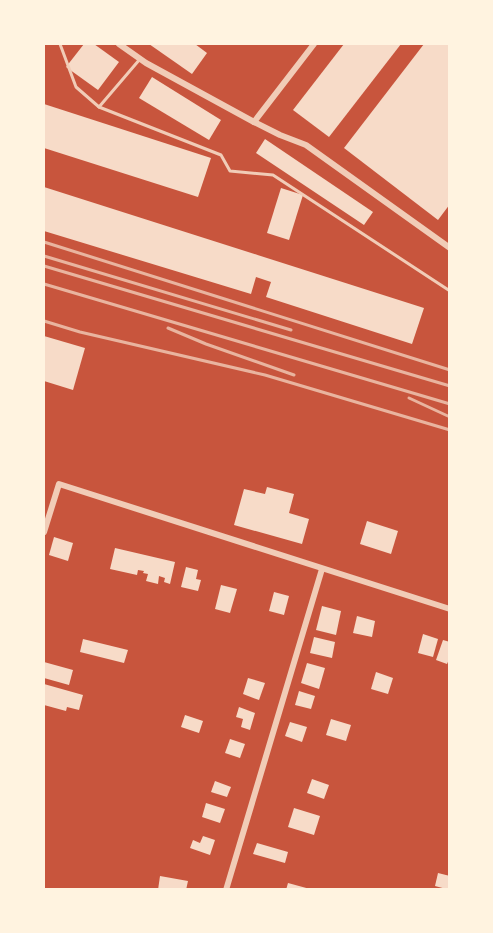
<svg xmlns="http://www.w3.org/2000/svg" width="493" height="933" font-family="'Playfair Display',serif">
<rect width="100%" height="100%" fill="#c8553d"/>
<!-- building -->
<g fill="#f7dbc8">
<path d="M84 44H94L119 62 98 90 66 67Z"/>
<path d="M149 44H195L207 53 192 74Z"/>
<path d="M344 44H401L329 137 293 110Z"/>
<path d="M424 44H450V204L438 220 344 148Z"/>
<path d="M152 77 221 120 209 140 139 98Z"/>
<path d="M44 104 211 158 198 197 44 148Z"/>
<path d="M265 139 373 212 364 225 256 153Z"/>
<path d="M44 187 424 308 412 344 266 297 271 282 256 277 251 294 44 231Z"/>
<path d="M281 188 303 195 289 240 267 233Z"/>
<path d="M44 336 85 348 73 390 44 381Z"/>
<path d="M267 487 294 494 289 513 309 519 302 544 234 525 244 489 265 494Z"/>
<path d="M367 521 398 531 391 554 360 544Z"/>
<path d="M54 537 73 543 68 561 49 555Z"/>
<path d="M115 548 175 562 170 584 164 582 165 578 159 576 158 584 146 581 148 574 143 573 144 571 138 570 137 575 110 569Z"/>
<path d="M186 567 198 570 196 579 201 580 198 591 181 587Z"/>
<path d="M221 585 237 589 230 613 215 609Z"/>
<path d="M274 592 289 596 284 615 269 611Z"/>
<path d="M322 606 341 611 336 635 316 630Z"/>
<path d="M357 616 375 621 372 637 353 633Z"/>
<path d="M423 634 438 639 433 657 418 653Z"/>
<path d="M314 637 335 642 332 658 310 653Z"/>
<path d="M83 639 128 650 124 663 80 652Z"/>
<path d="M443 640 450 642V657L447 664 436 660Z"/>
<path d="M44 662 73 670 69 685 44 678Z"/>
<path d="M307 663 325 668 319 689 301 683Z"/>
<path d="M376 672 393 678 388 694 371 689Z"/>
<path d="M248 678 265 683 259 700 243 694Z"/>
<path d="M44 684 83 695 79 710 67 707 66 711 44 705Z"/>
<path d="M299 691 315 696 311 709 295 705Z"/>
<path d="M239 707 255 713 250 730 241 727 243 719 236 717Z"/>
<path d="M185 715 203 721 199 733 181 727Z"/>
<path d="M331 719 351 725 346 741 326 735Z"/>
<path d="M290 722 307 727 302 742 285 736Z"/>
<path d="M230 739 245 744 240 758 225 753Z"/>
<path d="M312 779 329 785 324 799 307 793Z"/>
<path d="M215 781 231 787 227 797 211 792Z"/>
<path d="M206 803 225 809 220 823 202 817Z"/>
<path d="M294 808 320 816 314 835 288 827Z"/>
<path d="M203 836 215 840 210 855 190 848 193 840 200 843Z"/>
<path d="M257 843 288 852 285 863 253 854Z"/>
<path d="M438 873 450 876V890L435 886Z"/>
<path d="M160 876 188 881 186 890H158Z"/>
<path d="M288 883 310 889V890H286Z"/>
</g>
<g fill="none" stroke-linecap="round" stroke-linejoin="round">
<!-- service -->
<g stroke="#f1ccb7" stroke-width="3">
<path d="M60 44 76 87 99 107 140 59"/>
<path d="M99 107 221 155 230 171 273 175 450 291"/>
</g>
<!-- minor -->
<g stroke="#f1ccb7" stroke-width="6">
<path d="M119 44 146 63 254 122 280 135 306 145 450 248"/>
<path d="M254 122 314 44"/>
<path d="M44 532 59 484 450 609"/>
<path d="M226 890 322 569"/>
</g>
<!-- rail -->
<g stroke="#e9b49f" stroke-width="3">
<path d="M44 242 450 370"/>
<path d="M44 256 291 330"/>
<path d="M44 266 450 386"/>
<path d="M44 284 450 404"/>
<path d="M44 321 80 332 265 375 450 430"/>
<path d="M168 328 206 344 294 375"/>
<path d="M409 398 450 417"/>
</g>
</g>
<!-- border -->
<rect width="493" height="933" fill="none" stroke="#fff3e0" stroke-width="90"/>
</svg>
